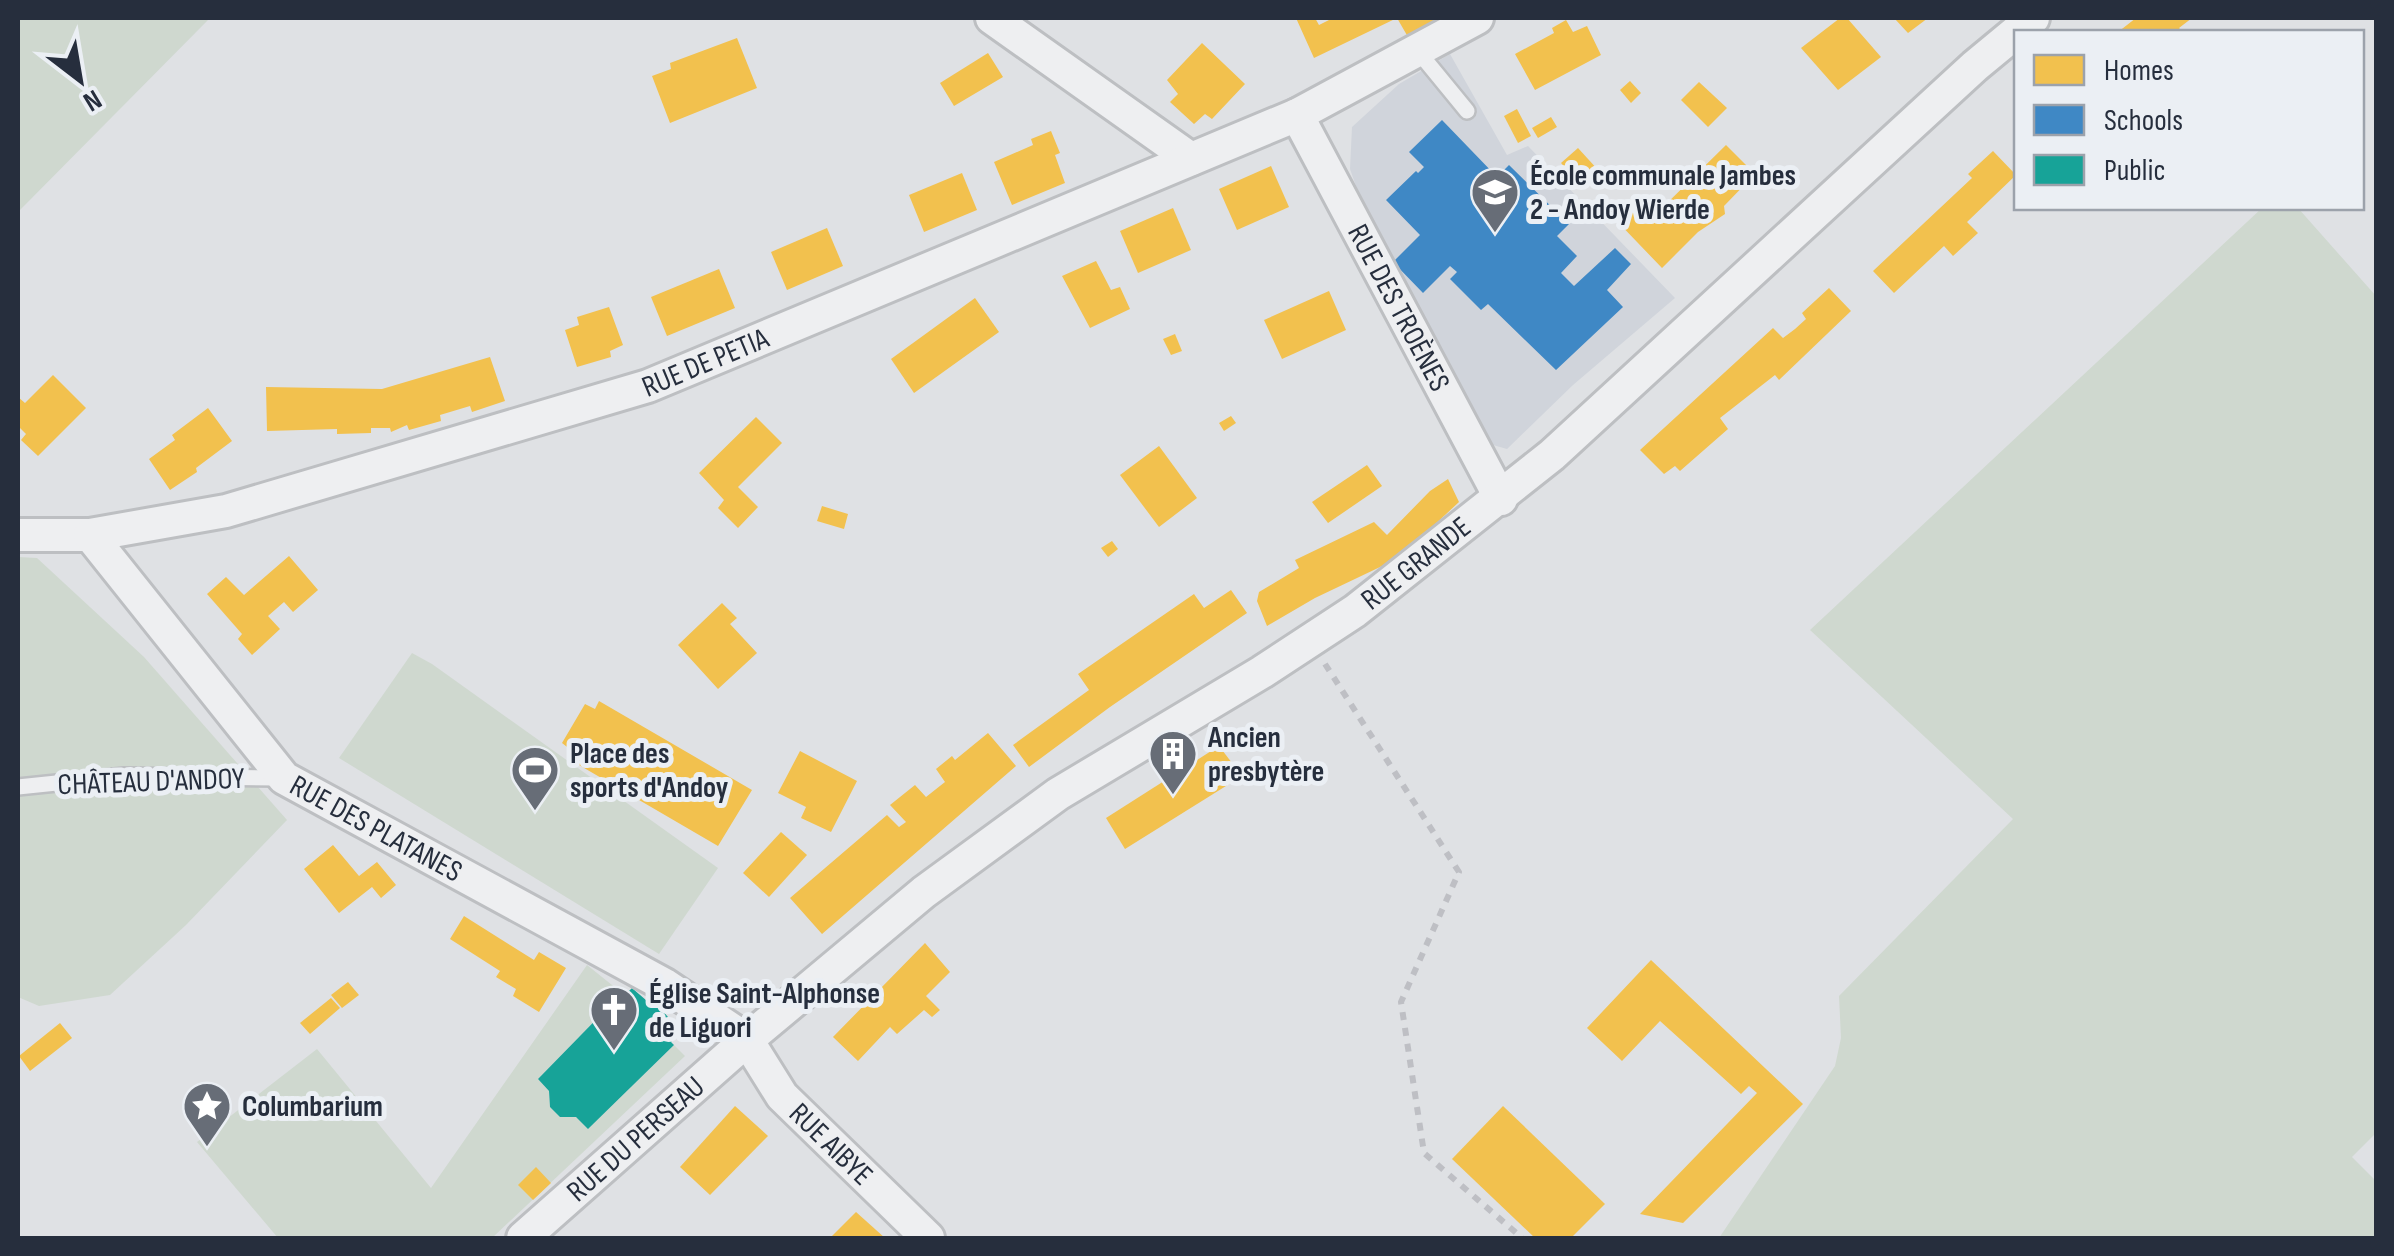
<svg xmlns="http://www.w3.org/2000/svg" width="2394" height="1256" font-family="'Sofia Sans Condensed',sans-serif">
<rect width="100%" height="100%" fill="#dfe1e4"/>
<!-- built -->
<path fill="#d0d4db" d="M1450 54 1507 155 1528 146 1675 298 1573 385 1507 449 1486 443 1428 325 1419 314 1365 212 1350 169 1352 127 1399 84Z"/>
<!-- green -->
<g fill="#cfd8cf">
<path d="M18 18H210L18 212Z"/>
<path d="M2262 208H2298L2376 296V1133L2352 1157 2376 1181V1238H1719L1835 1066 1841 1038 1839 996 2013 819 1810 630Z"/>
<path d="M18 557 37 558 144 657 287 820 186 925 110 995 39 1006 18 997Z"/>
<path d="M412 653 432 664 718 868 659 954 339 758Z"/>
<path d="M587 965 622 993 538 1079 549 1091 550 1107 560 1117H576L588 1129 674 1045 685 1056 492 1238H278L197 1142 317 1049 431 1188Z"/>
</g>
<!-- homes -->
<g fill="#f2c14e">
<path d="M1296 18H1315L1319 25 1333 18H1447L1408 37 1397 18 1314 58Z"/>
<path d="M1840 18H1847L1881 57 1838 90 1801 48Z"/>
<path d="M1894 18H1928L1908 33Z"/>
<path d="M2136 18H2192L2179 28 2183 32H2118Z"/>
<path d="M1566 20 1573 32 1587 26 1601 55 1535 90 1515 54 1554 33 1552 28Z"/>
<path d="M737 38 757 88 670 123 652 76 671 69 670 63Z"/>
<path d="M1202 43 1245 84 1212 119 1205 114 1194 124 1170 102 1178 94 1167 80Z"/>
<path d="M988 53 1003 77 954 106 940 83Z"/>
<path d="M1630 81 1641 93 1631 103 1620 90Z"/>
<path d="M1699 82 1727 108 1708 127 1681 100Z"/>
<path d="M1517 109 1531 136 1518 143 1504 116Z"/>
<path d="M1551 117 1557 127 1538 138 1532 128Z"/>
<path d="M1051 131 1060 153 1055 155 1065 183 1012 205 994 162 1033 145 1031 139Z"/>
<path d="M1726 145 1755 174 1724 206 1725 214 1698 232 1662 268 1613 217 1633 197 1653 217Z"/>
<path d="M1578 148 1599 171 1582 186 1561 163Z"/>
<path d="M1993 151 2016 175 1967 222 1978 233 1953 256 1944 246 1894 293 1873 271 1972 178 1968 174Z"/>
<path d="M1271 166 1289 207 1237 230 1219 189Z"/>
<path d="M962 173 977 210 924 232 909 195Z"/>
<path d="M1173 208 1191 250 1138 273 1120 231Z"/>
<path d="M827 228 843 266 787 290 771 252Z"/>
<path d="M1096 261 1111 290 1120 287 1130 309 1090 328 1062 276Z"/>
<path d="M719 269 735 308 667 336 651 297Z"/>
<path d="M1829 288 1851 311 1779 380 1775 375 1720 418 1728 429 1680 471 1675 466 1664 474 1640 450 1773 328 1783 338 1795 329 1806 319 1802 313Z"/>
<path d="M1329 291 1346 330 1282 359 1264 320Z"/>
<path d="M975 298 999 332 914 393 891 359Z"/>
<path d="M609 307 623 345 610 351 611 357 577 367 565 330 579 325 577 317Z"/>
<path d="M1175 334 1182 351 1171 355 1163 339Z"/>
<path d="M490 357 505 401 472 412 470 406 440 415 441 421 409 430 407 425 391 432 390 428H371V433L337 434V429L267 431 266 387 382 389Z"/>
<path d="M53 375 86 408 38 456 21 440 26 434 18 426V397L25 403Z"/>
<path d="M208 408 232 441 196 468 197 472 170 490 149 459 175 440 172 435Z"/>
<path d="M1231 416 1236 423 1224 431 1219 423Z"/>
<path d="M756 417 782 443 738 487 758 507 738 528 718 508 724 500 699 473Z"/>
<path d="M1159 446 1197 498 1159 527 1120 475Z"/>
<path d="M1367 465 1382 486 1328 523 1312 502Z"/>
<path d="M1448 479 1459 502 1399 558 1315 598 1267 626 1257 601 1259 592 1299 568 1295 560 1374 522 1387 535 1430 491Z"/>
<path d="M822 506 848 514 844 529 817 521Z"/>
<path d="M1112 541 1118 549 1108 557 1101 548Z"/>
<path d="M289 556 318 590 293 612 284 602 268 616 280 629 252 655 238 639 242 634 207 594 226 577 244 595Z"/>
<path d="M1231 590 1247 613 1110 707 1029 767 1013 745 1089 690 1078 674 1194 594 1204 608Z"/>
<path d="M722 603 737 618 730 624 757 653 718 689 678 645Z"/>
<path d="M599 701 752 790 718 846 567 758 571 750 562 743 585 704 595 709Z"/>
<path d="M988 733 1016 766 822 934 790 898 887 815 899 827 906 822 890 805 915 785 926 797 945 782 936 769 952 756 955 760Z"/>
<path d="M1219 746 1242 776 1125 849 1106 818Z"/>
<path d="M800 751 857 781 831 832 801 818 806 807 778 793Z"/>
<path d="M781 832 807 855 769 897 743 873Z"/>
<path d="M333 845 359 876 377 862 396 885 381 898 372 887 339 913 304 869Z"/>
<path d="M464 916 534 960 539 952 566 968 539 1012 513 996 516 989 496 977 500 971 450 939Z"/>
<path d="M925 943 950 972 926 996 940 1010 932 1017 924 1010 897 1034 890 1027 858 1061 833 1037Z"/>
<path d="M1651 960 1803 1104 1683 1223 1640 1214 1757 1093 1749 1086 1741 1094 1660 1021 1622 1061 1587 1028Z"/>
<path d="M348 982 359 995 342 1008 331 995Z"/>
<path d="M331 998 340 1008 310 1034 300 1023Z"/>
<path d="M60 1023 72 1038 30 1071 19 1056Z"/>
<path d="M735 1106 768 1136 710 1195 680 1167Z"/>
<path d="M1503 1106 1605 1204 1571 1238H1535L1452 1159Z"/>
<path d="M536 1167 551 1183 533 1200 518 1185Z"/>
<path d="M856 1212 885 1238H830Z"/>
</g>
<!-- schools -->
<path fill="#3f88c5" d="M1442 120 1497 177 1509 165 1569 224 1557 236 1577 256 1561 273 1574 286 1615 248 1631 264 1607 290 1623 307 1556 370 1488 304 1481 310 1450 279 1457 272 1450 266 1423 293 1393 262 1420 235 1386 200 1416 171 1418 173 1424 167 1409 152Z"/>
<!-- public -->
<path fill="#17a398" d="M632 988 647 1001 651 998 668 1017 666 1020 679 1034 671 1042 674 1045 588 1129 576 1117H560L550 1107 549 1091 538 1079 622 993 624 996Z"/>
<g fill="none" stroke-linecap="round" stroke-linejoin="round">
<!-- service casing -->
<g stroke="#bdbfc2" stroke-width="20">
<g id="service">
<path d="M1417 50 1467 111"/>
<path d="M18 787 124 776 280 778"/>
</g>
</g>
<!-- minor casing -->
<g stroke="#bdbfc2" stroke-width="38">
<g id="minor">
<path d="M992 18 1191 159"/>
<path id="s1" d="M1297 115 1501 499"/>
<path id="s2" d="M18 535H90L284 778 665 985 747 1040 782 1096 928 1238"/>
<path id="s3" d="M90 535 226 511 648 386 1297 115 1477 18"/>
<path id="s4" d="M523 1238 747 1040 924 892 1058 794 1262 672 1355 611 1552 455 1975 66 2033 18"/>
</g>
</g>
<!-- path -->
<path stroke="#bebfc4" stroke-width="6" stroke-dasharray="8 8" stroke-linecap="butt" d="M1325 664 1459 872 1401 1002 1424 1153 1522 1238"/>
<!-- service -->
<use href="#service" stroke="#eeeff1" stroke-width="15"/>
<!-- minor -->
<use href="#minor" stroke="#eeeff1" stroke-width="32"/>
</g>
<!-- icons -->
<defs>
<g id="school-pin" transform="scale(2.5)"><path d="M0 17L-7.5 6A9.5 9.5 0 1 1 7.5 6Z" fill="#676d77" stroke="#ebeff4"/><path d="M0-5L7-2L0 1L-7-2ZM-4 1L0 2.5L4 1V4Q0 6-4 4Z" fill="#fff"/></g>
<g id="building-pin" transform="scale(2.5)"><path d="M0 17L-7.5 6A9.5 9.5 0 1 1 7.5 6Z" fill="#676d77" stroke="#ebeff4"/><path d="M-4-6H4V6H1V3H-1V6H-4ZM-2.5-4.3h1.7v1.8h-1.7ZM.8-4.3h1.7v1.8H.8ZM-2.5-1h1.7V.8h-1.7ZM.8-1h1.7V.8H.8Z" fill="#fff"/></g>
<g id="stadium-pin" transform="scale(2.5)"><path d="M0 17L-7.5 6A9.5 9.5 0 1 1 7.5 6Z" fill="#676d77" stroke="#ebeff4"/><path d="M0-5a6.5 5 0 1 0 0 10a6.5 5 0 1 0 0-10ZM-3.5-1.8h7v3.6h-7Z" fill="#fff"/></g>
<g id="church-pin" transform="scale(2.5)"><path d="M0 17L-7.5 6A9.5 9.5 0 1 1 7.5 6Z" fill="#676d77" stroke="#ebeff4"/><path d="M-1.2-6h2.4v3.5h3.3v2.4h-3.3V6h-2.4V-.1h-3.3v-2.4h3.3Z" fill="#fff"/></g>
<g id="sight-pin" transform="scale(2.5)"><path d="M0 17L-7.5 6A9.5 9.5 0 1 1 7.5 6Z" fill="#676d77" stroke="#ebeff4"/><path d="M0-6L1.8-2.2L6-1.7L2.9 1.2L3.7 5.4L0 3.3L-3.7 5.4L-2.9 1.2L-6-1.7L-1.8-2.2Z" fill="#fff"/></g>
</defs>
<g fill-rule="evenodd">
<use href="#school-pin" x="1495" y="192"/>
<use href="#building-pin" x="1173" y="754"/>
<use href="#stadium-pin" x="535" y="770"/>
<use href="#church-pin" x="614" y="1010"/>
<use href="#sight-pin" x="207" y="1106"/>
</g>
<g text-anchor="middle" stroke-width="10" stroke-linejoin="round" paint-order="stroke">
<!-- poi labels -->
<g font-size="30" font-weight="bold" fill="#262e3d" stroke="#ebeff4" text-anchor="start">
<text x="1530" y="185">École communale Jambes<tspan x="1530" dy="34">2 - Andoy Wierde</tspan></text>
<text x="1208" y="747">Ancien<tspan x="1208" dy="34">presbytère</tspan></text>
<text x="570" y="763">Place des<tspan x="570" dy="34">sports d'Andoy</tspan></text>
<text x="649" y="1003">Église Saint-Alphonse<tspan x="649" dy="34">de Liguori</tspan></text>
<text x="242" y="1116">Columbarium</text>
</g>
<!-- street labels -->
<g font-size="30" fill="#262e3d" stroke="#ebeff4">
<text dy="10" stroke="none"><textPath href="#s1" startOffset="218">RUE DES TROÈNES</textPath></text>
<text dy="10" stroke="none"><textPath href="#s3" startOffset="640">RUE DE PETIA</textPath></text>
<text dy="10" stroke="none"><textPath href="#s4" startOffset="1122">RUE GRANDE</textPath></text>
<text transform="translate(151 781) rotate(-2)" y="10">CHÂTEAU D'ANDOY</text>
<text dy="10" stroke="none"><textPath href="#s2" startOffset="488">RUE DES PLATANES</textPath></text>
<text dy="10" stroke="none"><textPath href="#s4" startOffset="150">RUE DU PERSEAU</textPath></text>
<text dy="10" stroke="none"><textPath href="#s2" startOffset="1050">RUE AIBYE</textPath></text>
</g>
</g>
<!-- border -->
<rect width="2394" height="1256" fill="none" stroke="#262e3d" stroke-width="40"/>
<!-- legend -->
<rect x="2014" y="30" width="350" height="180" fill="#ebeff4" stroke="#9ca2ab" stroke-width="2.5"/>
<rect x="2034" y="55" width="50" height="30" fill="#f2c14e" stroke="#9ca2ab" stroke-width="2.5"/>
<text x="2104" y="80" font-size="30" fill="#262e3d">Homes</text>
<rect x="2034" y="105" width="50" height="30" fill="#3f88c5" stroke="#9ca2ab" stroke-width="2.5"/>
<text x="2104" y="130" font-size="30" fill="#262e3d">Schools</text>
<rect x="2034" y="155" width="50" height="30" fill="#17a398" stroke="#9ca2ab" stroke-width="2.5"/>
<text x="2104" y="180" font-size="30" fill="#262e3d">Public</text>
<!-- north arrow -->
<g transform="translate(80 80) rotate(149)" stroke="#ebeff4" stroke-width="8" paint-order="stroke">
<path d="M0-8L18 38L0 25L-18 38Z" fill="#262e3d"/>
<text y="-15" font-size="28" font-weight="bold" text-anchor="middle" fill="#262e3d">N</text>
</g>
</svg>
